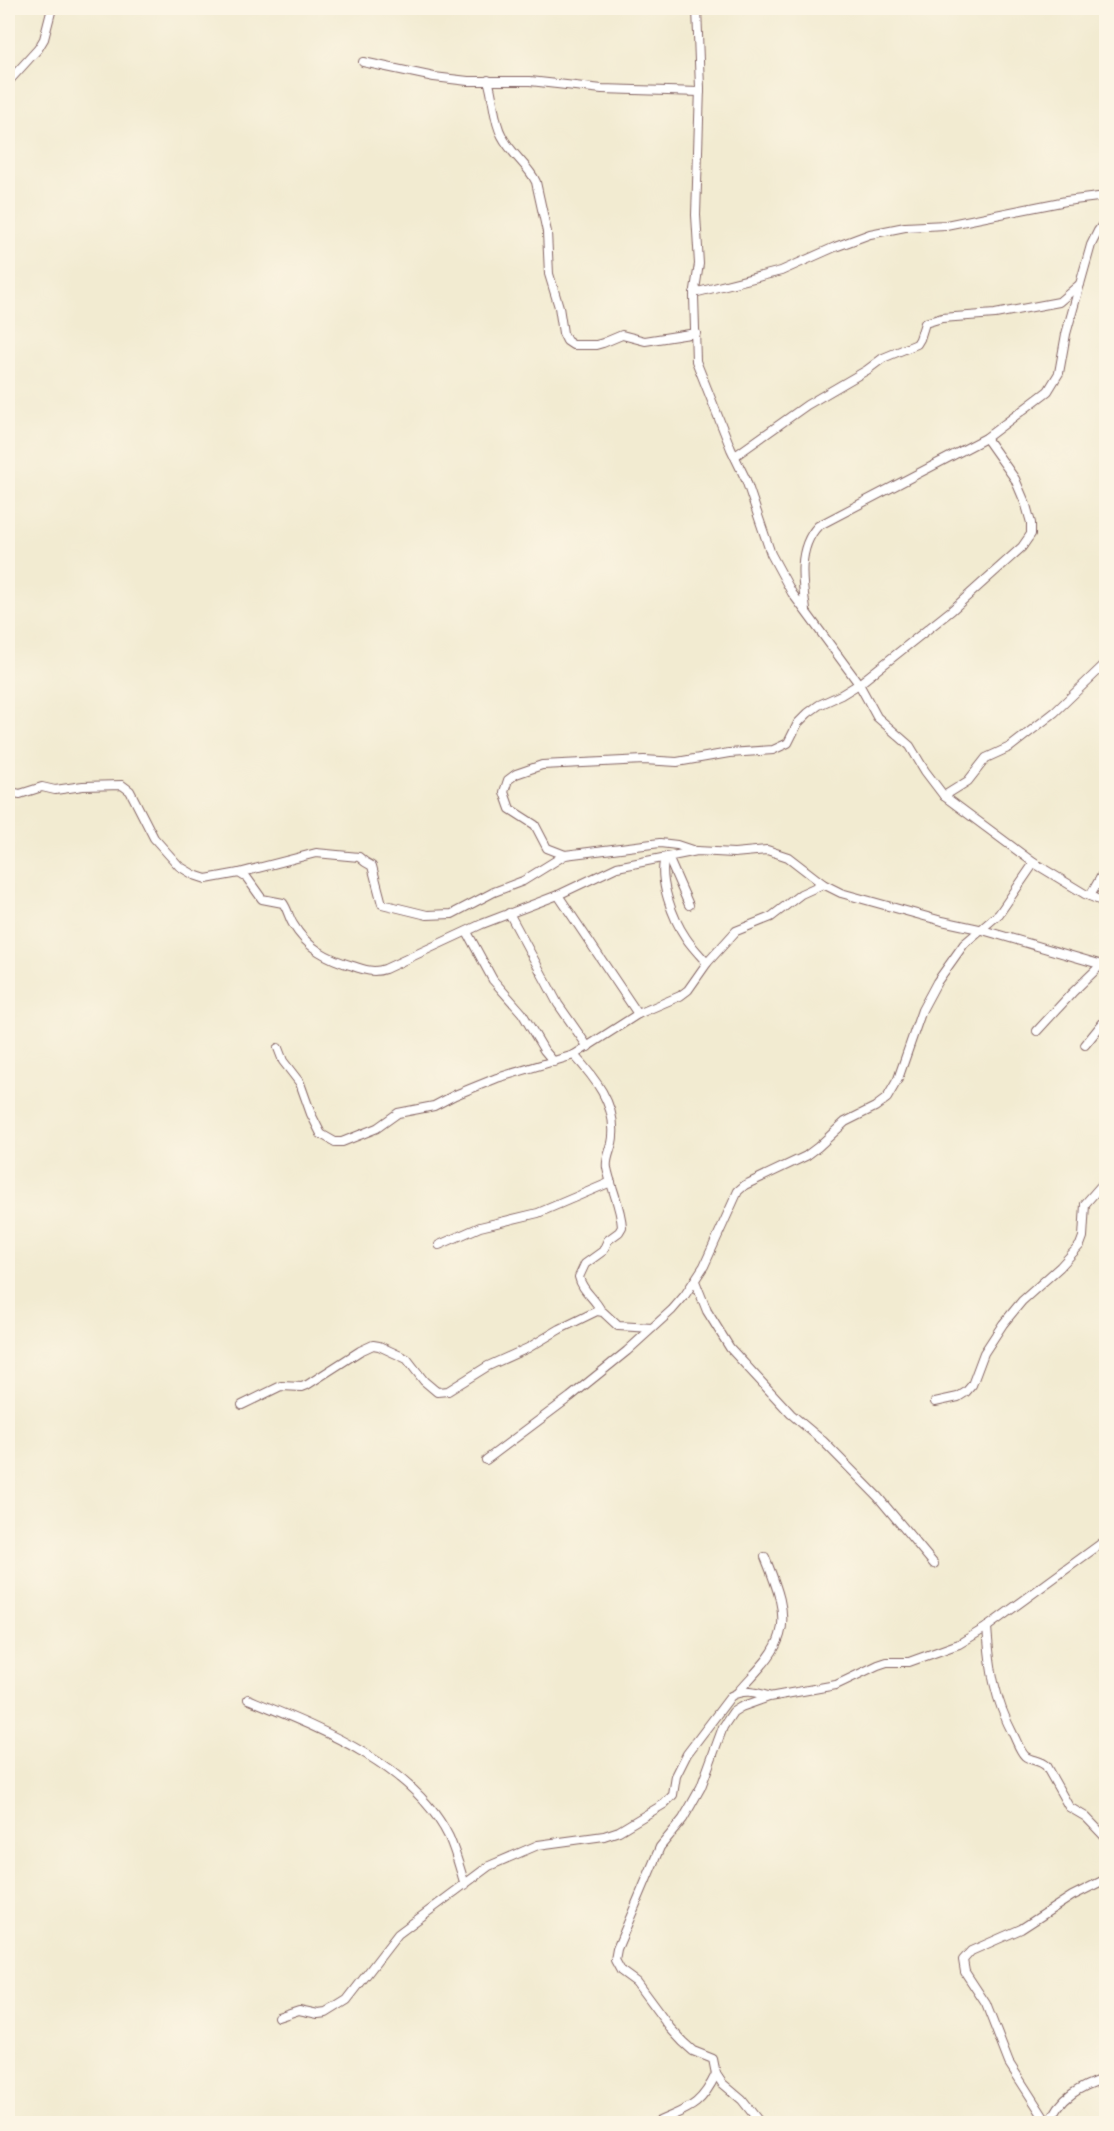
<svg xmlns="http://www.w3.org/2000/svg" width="1114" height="2131" font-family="Kalam,sans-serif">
<rect width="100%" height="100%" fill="#fcf5e5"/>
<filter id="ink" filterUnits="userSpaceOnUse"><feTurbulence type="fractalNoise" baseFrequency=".0167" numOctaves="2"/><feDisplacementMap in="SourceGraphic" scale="12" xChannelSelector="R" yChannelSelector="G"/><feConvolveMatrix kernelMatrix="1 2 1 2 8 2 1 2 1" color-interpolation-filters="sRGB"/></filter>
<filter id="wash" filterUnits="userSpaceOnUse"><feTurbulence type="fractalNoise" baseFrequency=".008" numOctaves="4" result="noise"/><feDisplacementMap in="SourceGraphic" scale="24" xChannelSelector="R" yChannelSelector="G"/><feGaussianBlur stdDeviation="1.35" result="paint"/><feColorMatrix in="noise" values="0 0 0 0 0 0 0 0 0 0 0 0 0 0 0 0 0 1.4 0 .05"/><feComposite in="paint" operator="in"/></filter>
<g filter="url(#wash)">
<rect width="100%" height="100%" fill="#f2ebd1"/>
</g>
<g filter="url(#ink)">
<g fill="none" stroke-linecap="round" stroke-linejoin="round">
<!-- street casing -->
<g stroke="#856665" stroke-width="10">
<g id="street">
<path d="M697 8 700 88 696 215 699 264 694 296 696 361 731 449 746 480 771 554 792 593 859 684 877 717 910 746 925 771 944 796 1034 863 1085 894 1106 903"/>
<path d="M363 62 434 77 468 81H530L602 89 700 92"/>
<path d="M488 80C494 98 493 120 502 136 511 154 529 166 536 182L547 232 549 274 559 307 563 333 567 341 573 345H596L603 343 622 335 645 341 696 333"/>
<path d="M8 82 38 49 44 39 52 8"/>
<path d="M694 293 781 271 835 247 870 234 905 227 946 225 1066 201 1106 196"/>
<path d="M735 456 807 405 867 370 883 358 917 344 920 339 925 323 942 318 995 314 1059 302 1080 284"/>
<path d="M806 610C802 582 797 548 818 526L986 438 1048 391 1059 373 1066 334 1091 245 1098 231 1106 220"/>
<path d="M8 777 10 792 20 794 42 787 55 790 83 786 122 785 130 791 154 838 179 866 194 875 206 879 239 873 247 878 262 899 283 903C288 910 289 918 293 924 307 948 328 959 353 966 364 970 374 973 385 969L482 924 558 895 617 867 697 851 734 853 767 850 788 857 823 884 841 893 942 921 979 929 1106 966"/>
<path d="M944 796 968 781 986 758 1010 747 1055 712 1106 663"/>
<path d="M565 855 547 848 535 825 510 809 504 792 508 780 516 774 542 765 644 760 677 762 729 753 773 750 788 743 798 723 808 713 819 705 841 695 859 684 952 610 1022 547 1031 534V523L1026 505 1015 479 986 438"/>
<path d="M668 857 689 905"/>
<path d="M665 858C658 880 673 919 686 938 692 947 700 955 707 963"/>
<path d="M239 873 316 853 359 857 365 862 372 866 382 904 427 915 452 914 494 892 523 881 565 855 660 843 677 845 695 851"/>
<path d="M558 895 638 1014"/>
<path d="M1090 896 1106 868"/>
<path d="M509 913 558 1004 588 1047"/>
<path d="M467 932 493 980 522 1013 544 1050 554 1062"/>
<path d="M1037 1031 1072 993 1106 960"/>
<path d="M1085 1045 1106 1019"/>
<path d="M278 1048 283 1061 300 1083 311 1114 321 1134 335 1142H342L377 1128 398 1113 434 1106 455 1095 497 1078 574 1055 638 1014 680 996 688 990 707 963 736 931 771 917 801 894 823 884"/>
<path d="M574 1055C594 1077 616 1104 613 1136 613 1147 605 1158 607 1168 611 1188 621 1207 622 1227L619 1232 608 1240 603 1251 585 1264 579 1277C582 1291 595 1298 601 1311"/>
<path d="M439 1245 480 1227 538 1213 611 1182"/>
<path d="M695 1281 707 1311 730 1348 791 1414 823 1441 878 1497 934 1564"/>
<path d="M935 1402 958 1397 966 1392 972 1385 984 1353 1003 1324 1022 1301 1060 1267 1080 1245 1083 1237 1085 1204 1106 1180"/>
<path d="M242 1405 281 1386 302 1387 307 1385 360 1351 373 1345 379 1346 407 1359 424 1381 437 1392 448 1391 488 1366 528 1348 560 1329 597 1311 603 1312 618 1326 652 1328"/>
<path d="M486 1460 570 1397 627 1351 672 1310 685 1295 704 1266 738 1191 745 1185 806 1156 818 1147 845 1122 875 1107 887 1098 898 1079 922 1010 937 982 964 944 999 914 1034 863"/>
<path d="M987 1627C990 1669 994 1698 1014 1736 1017 1742 1020 1751 1025 1756 1031 1761 1040 1760 1046 1766L1069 1807 1086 1817 1106 1838"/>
<path d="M738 1692C752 1675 774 1657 780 1635 788 1611 774 1580 765 1557"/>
<path d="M248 1699C319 1728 413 1764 449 1837 456 1853 460 1869 465 1885"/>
<path d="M278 2017 299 2010 318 2014 326 2013 347 2000 398 1934 489 1866 538 1845 604 1836 619 1831 664 1804 673 1795 676 1776 687 1754 731 1696C744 1689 755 1692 768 1696"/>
<path d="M653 2124C686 2108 699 2110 716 2074"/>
<path d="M761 2124 742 2100 722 2083 716 2074 713 2059 693 2051 683 2042 670 2028 636 1982 621 1971 615 1960 617 1949 660 1847 683 1819 691 1805 701 1787 723 1727 733 1712 741 1707 769 1697 836 1685 878 1665 887 1662H909L959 1644 987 1627 1106 1540"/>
<path d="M1048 2124 1009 2063 986 2004 965 1972 963 1960 971 1951 1021 1929 1072 1896 1106 1879"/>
<path d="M1050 2124C1059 2097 1081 2086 1106 2078"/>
</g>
</g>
<!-- street -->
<use href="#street" stroke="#fff" stroke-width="8"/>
</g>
</g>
<!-- margin -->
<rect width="1114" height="2131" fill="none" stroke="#fcf5e5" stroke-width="30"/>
</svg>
